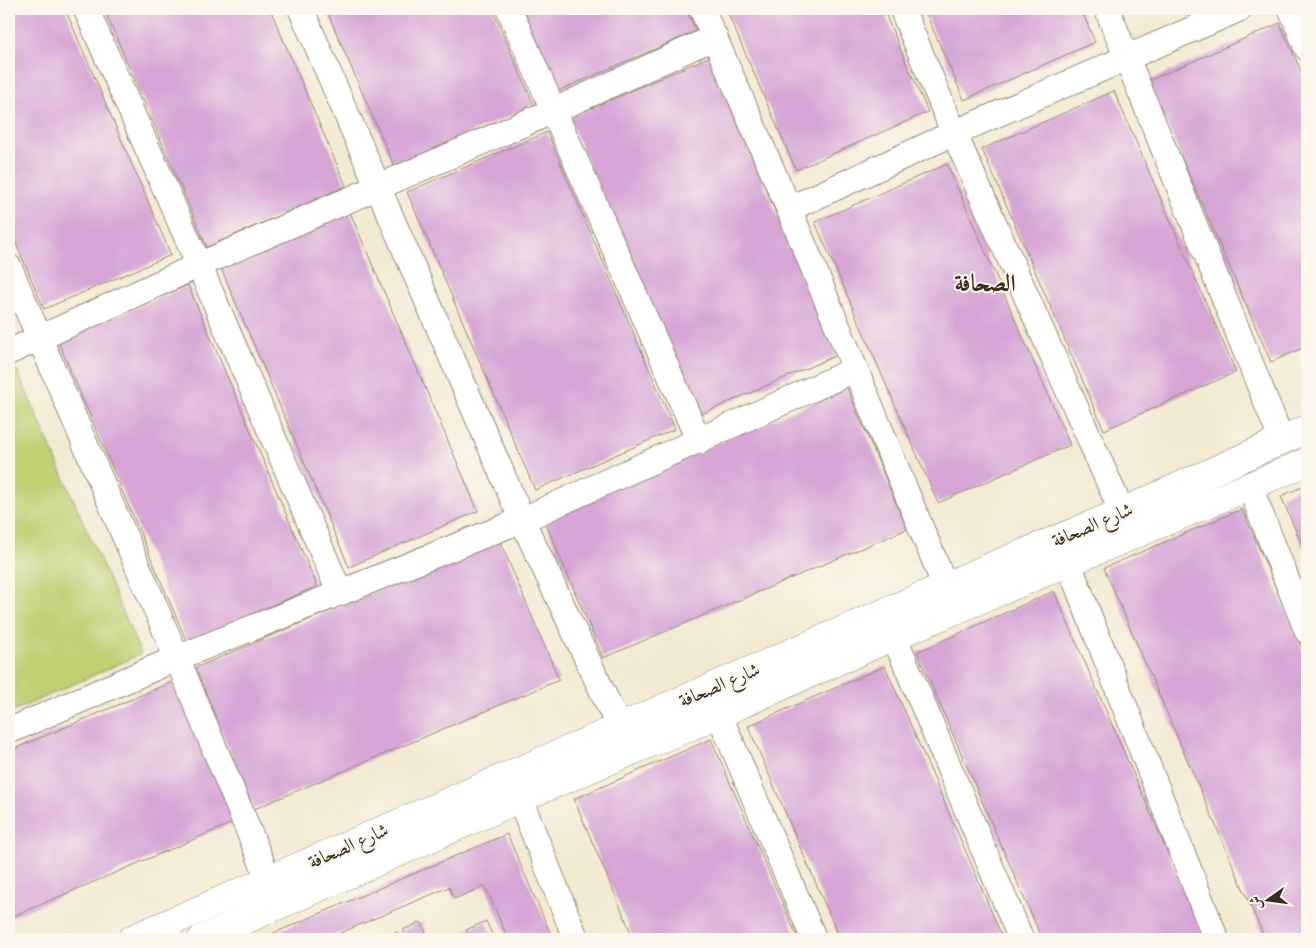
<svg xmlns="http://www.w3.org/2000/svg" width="1316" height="948" font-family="'IM FELL DW Pica',Amiri,serif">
<rect width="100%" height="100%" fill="#fbf7ec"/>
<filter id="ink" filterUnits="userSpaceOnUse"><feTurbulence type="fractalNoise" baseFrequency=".02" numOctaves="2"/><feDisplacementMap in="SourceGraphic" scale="10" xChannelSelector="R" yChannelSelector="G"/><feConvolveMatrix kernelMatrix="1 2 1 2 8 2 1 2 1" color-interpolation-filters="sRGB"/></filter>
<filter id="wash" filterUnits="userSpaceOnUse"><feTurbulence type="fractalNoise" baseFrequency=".0096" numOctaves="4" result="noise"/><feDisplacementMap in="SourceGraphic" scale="20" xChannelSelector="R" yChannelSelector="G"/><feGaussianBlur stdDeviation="1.12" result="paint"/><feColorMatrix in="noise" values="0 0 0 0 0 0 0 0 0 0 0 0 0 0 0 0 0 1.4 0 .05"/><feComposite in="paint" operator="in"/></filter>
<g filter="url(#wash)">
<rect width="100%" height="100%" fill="#f2ead1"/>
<!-- green -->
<path fill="#c0d073" stroke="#7e7d48" d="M17 370 141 654 9 713V374Z"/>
<g id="blocks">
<!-- building -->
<g fill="#d6a5d6">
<path d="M9 9H65L171 255 44 309 9 227Z"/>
<path d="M104 9H270L346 186 207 247Z"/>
<path d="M326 9H492L534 105 394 166Z"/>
<path d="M520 9H686L696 31 556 92Z"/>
<path d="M726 9H883L928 112 796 170Z"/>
<path d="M924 9H1081L1095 42 964 100Z"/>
<path d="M1280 23 1307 85V346L1271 362 1148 81Z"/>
<path d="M709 57 837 355 697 416 569 118Z"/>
<path d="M1114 91 1236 372 1104 430 982 149Z"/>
<path d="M547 132 675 429 535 490 407 192Z"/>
<path d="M947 164 1070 445 938 503 815 222Z"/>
<path d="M349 210 478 511 349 567 220 266Z"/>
<path d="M188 285 317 586 187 642 58 341Z"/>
<path d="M847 388 907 529 603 658 543 517Z"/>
<path d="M1307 485V557L1281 496Z"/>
<path d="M1242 509 1307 660V939H1265L1104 568Z"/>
<path d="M499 539 559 680 254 809 195 668Z"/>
<path d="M1054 591 1205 939H1042L917 652Z"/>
<path d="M885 666 970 861 1003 939H840L804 856 748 726Z"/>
<path d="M177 680 237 821 9 918V751Z"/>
<path d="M711 739 768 870 798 939H634L630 930 574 799Z"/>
<path d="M507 834 553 939H508L485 886 454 899 449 887 326 939H260Z"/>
<path d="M486 921 494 939H469L466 930Z"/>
<path d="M421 922 428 937 424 939H407L403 930Z"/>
<path d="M397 932 400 939H381Z"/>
</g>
</g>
</g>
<g filter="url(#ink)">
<use href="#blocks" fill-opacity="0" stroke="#968a78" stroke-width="1"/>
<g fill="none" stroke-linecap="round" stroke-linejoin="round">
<!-- street casing -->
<g stroke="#968a78" stroke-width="27">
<g id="street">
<path d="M86 9 199 265 340 593"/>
<path d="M301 9 522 520 619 727"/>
<path d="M509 9 699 441"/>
<path d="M702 9 789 209 945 586"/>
<path d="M902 9 954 133 1122 512"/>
<path d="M1107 9 1282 441"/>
<path d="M1291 9 1307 48"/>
<path d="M789 209 954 133 1239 9"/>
<path d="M9 267 177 658 269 880"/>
<path d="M9 352 199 265 553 111 715 37"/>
<path d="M1250 487 1307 631"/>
<path d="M1068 562 1216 939"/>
<path d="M894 636 1021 939"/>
<path d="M719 714 814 939"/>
<path d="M9 731 177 658 522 520 854 370"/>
<path d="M512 779 576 939"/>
</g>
</g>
<!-- secondary casing -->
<g stroke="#968a78" stroke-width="29">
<g id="secondary">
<path d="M132 939 945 586 1122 512 1307 429"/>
<path d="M202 939 519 799 719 714 894 636 1307 462"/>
</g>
</g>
<!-- street -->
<use href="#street" stroke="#fff" stroke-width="25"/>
<!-- secondary -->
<use href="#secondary" stroke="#fff" stroke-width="28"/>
</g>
</g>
<g text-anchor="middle" stroke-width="4" stroke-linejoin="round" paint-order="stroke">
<!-- street labels -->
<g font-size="19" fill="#3b2a1e" stroke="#fbf7ec">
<text transform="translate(1092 524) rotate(-23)" y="7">شارع الصحافة</text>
<text transform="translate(719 684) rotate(-23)" y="7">شارع الصحافة</text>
<text transform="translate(348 845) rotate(-24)" y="7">شارع الصحافة</text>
</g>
<!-- district labels -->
<g font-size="24" font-weight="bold" fill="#3b2a1e" stroke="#fbf7ec">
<text x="985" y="291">الصحافة</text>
</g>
</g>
<!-- margin -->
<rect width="1316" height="948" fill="none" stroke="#fbf7ec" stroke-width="30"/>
<!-- north arrow -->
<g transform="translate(1268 900) rotate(256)" stroke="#fbf7ec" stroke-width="4" paint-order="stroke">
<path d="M0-4L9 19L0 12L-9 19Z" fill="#3b2a1e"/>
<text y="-8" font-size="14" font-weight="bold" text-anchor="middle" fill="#3b2a1e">ش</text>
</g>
</svg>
